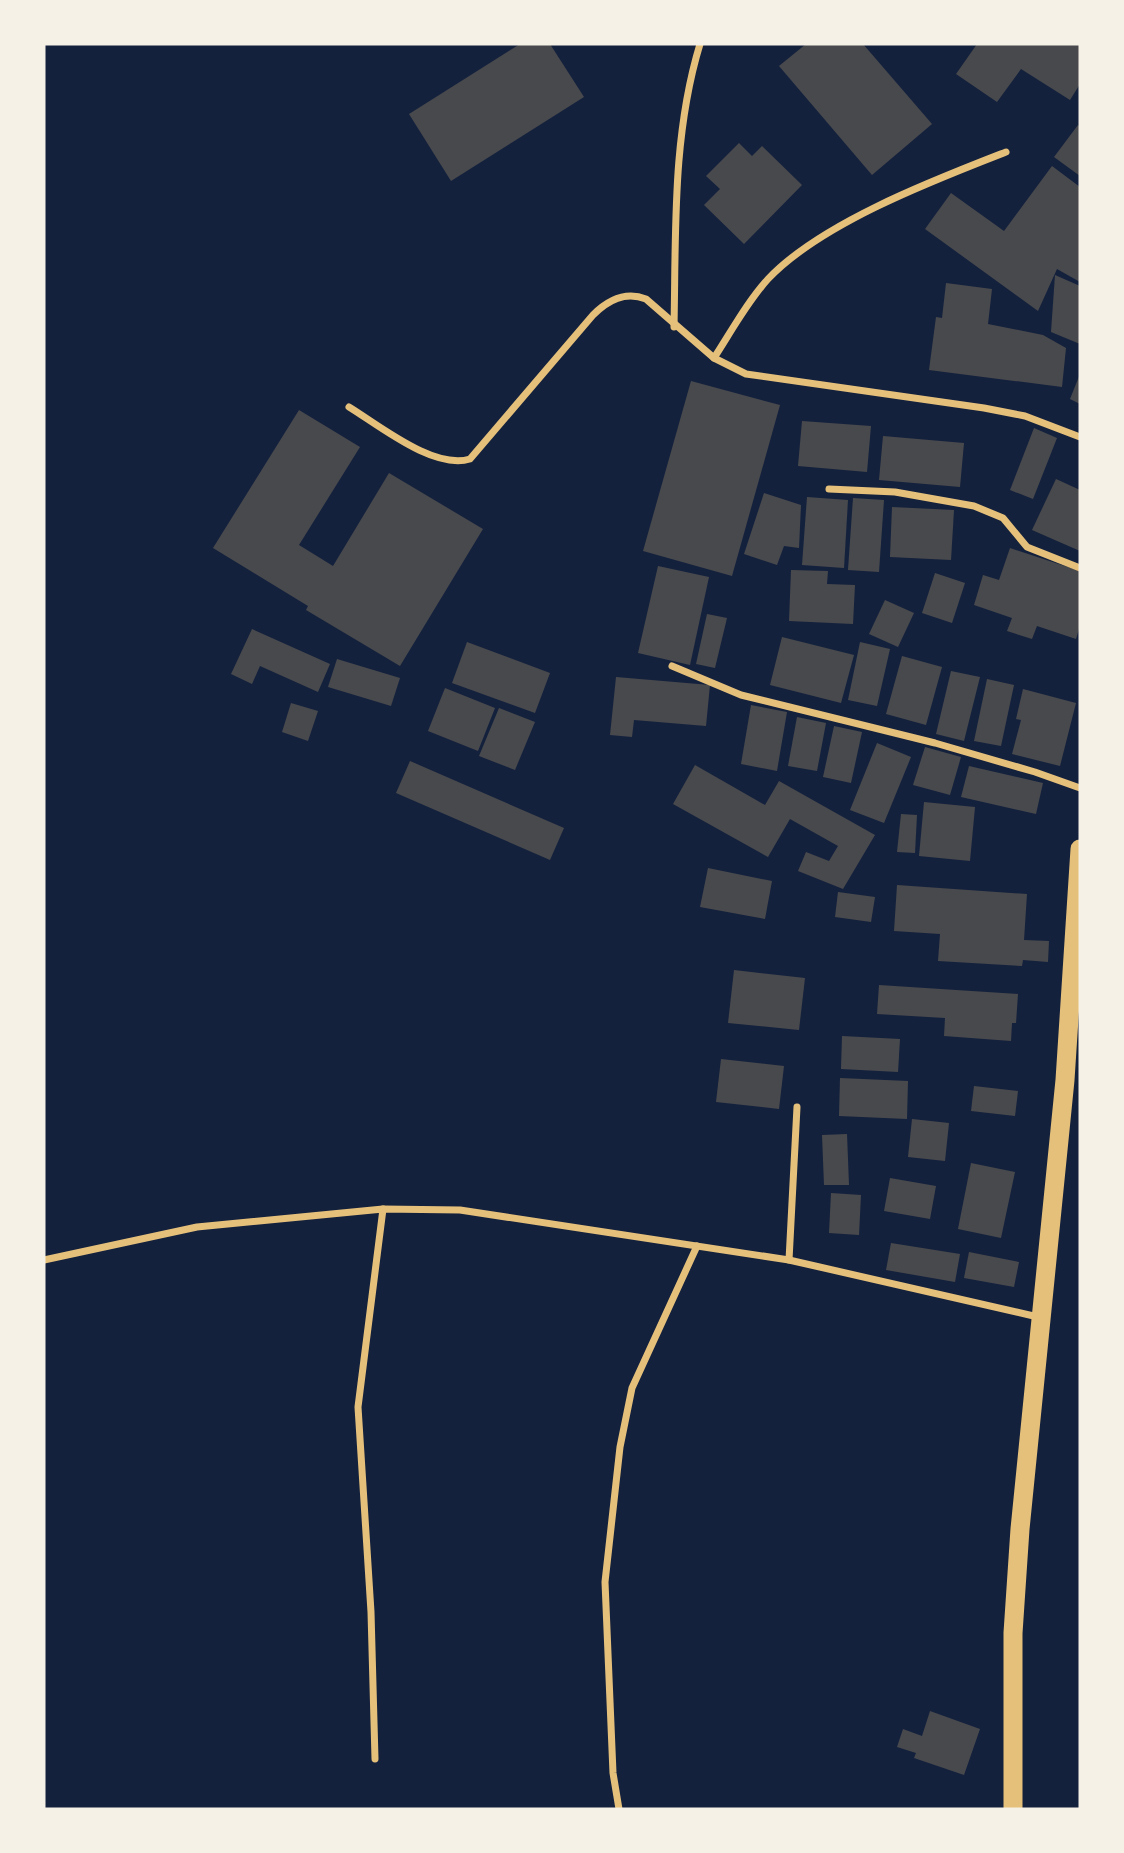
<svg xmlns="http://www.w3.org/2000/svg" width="1124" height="1853" font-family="Montserrat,sans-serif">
<rect width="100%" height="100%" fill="#14213d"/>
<!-- building -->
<g fill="#48494c">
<path d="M520 44H550L584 97 451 181 409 114Z"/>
<path d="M806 44H863L932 124 872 175 779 66Z"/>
<path d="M977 44H1080V84L1070 100 1021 69 997 102 956 74Z"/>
<path d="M1078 125 1080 127V176L1054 157Z"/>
<path d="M739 143 752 156 762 146 802 185 744 244 704 205 720 189 706 176Z"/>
<path d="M1052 166 1080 187V282L1057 269 1038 311 925 229 951 193 1004 231Z"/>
<path d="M1055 275 1080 286V344L1051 332Z"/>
<path d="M946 283 992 289 988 324 1043 335 1066 348 1062 387 929 370 936 317 942 318Z"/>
<path d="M1080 374V404L1070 399Z"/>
<path d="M691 381 780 405 732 576 643 551Z"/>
<path d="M299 410 360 447 299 545 333 566 389 473 483 529 400 666 306 610 308 606 213 548Z"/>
<path d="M802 421 871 426 867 472 798 466Z"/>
<path d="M1034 428 1057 438 1033 499 1010 490Z"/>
<path d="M883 436 964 443 960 487 879 480Z"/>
<path d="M1056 479 1080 490V551L1032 530Z"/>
<path d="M764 493 801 505 799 548 784 546 777 565 744 554Z"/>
<path d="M807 497 848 500 844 568 802 565Z"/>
<path d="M853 498 884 500 879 572 848 570Z"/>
<path d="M892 507 954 510 951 560 890 557Z"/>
<path d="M1010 548 1080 571V626L1076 639 1037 626 1032 639 1007 631 1012 618 974 605 983 575 999 580Z"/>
<path d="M658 566 709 577 690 665 638 653Z"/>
<path d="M791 570 828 571 827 584 855 585 853 624 789 621Z"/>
<path d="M935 573 965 583 952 623 922 613Z"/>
<path d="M885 600 914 613 898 647 869 634Z"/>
<path d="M707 614 727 618 715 668 696 664Z"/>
<path d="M252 629 330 664 318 692 260 666 252 684 231 674Z"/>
<path d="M782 637 854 655 841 703 770 685Z"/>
<path d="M467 642 550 673 535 713 452 683Z"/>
<path d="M860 642 890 649 877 706 848 700Z"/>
<path d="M902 656 942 667 926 725 886 714Z"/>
<path d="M337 659 400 678 391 706 328 687Z"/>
<path d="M951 671 980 677 964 741 936 734Z"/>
<path d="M616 677 710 685 706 726 634 720 632 737 610 735Z"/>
<path d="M987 679 1014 685 1001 746 974 741Z"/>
<path d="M445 688 495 708 478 751 428 731Z"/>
<path d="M1023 689 1076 703 1060 766 1012 754 1021 720 1016 719Z"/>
<path d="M291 703 318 711 308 741 282 732Z"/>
<path d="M751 705 787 712 777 771 741 764Z"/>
<path d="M499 708 535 722 515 770 479 756Z"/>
<path d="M797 717 826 723 817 771 788 766Z"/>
<path d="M834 726 862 732 851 783 823 777Z"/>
<path d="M877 743 911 757 884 823 850 810Z"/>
<path d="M925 747 961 757 950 795 913 785Z"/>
<path d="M410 761 564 828 550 860 396 793Z"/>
<path d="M695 765 765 805 779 781 875 835 843 889 798 871 806 852 829 861 838 846 790 819 768 857 673 804Z"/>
<path d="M969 766 1043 783 1036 814 961 797Z"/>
<path d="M924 802 975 807 970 861 919 856Z"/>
<path d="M901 814 917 815 915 853 897 852Z"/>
<path d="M708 868 772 881 765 919 700 907Z"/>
<path d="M897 885 1027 894 1024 940 1049 941 1048 962 1023 960 1022 966 938 961 940 934 894 931Z"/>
<path d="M838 892 875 897 871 922 835 917Z"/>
<path d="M734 970 805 978 799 1030 728 1023Z"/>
<path d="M879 985 1018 994 1016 1023H1012L1011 1041 944 1036 945 1018 877 1014Z"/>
<path d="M842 1036 900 1039 898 1072 841 1069Z"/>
<path d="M721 1059 784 1066 779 1109 716 1102Z"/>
<path d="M840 1078 908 1081 907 1119 839 1116Z"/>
<path d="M974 1086 1018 1091 1015 1116 971 1111Z"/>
<path d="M912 1119 949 1123 945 1161 908 1157Z"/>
<path d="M847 1134 849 1185H824L822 1135Z"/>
<path d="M971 1163 1015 1172 1001 1238 958 1229Z"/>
<path d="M890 1178 936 1186 930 1219 884 1211Z"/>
<path d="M831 1193 861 1195 859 1235 829 1233Z"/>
<path d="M891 1243 960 1254 955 1282 886 1270Z"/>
<path d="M969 1252 1019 1262 1014 1287 964 1278Z"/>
<path d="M930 1711 980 1729 964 1775 914 1758 916 1753 897 1747 903 1729 922 1736Z"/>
</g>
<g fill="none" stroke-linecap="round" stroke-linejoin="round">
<!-- minor -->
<g stroke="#e5c07b" stroke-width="7">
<path d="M674 327C676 232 672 136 700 44"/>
<path d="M714 358C731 332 747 302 768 279 821 223 934 180 1006 152"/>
<path d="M349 407C380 426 434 470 470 459L593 315C608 300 625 291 646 299L714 358 746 374 984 408 1025 416 1080 437"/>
<path d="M829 489 895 492 974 506 1003 518 1027 547 1080 568"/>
<path d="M672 666 741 695 935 743 1035 772 1080 788"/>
<path d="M44 1260 197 1227 383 1209 460 1210 789 1260 1038 1317"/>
<path d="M789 1260 797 1107"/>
<path d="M375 1759 371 1612 358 1407 383 1209"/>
<path d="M619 1809 613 1773 605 1582 620 1447 632 1388 697 1246"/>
</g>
<!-- trunk -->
<path stroke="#e5c07b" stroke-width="19" d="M1013 1809V1633L1020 1529 1065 1080 1080 849"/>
</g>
<!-- border -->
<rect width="1124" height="1853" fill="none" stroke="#f6f1e7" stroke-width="91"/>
</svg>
